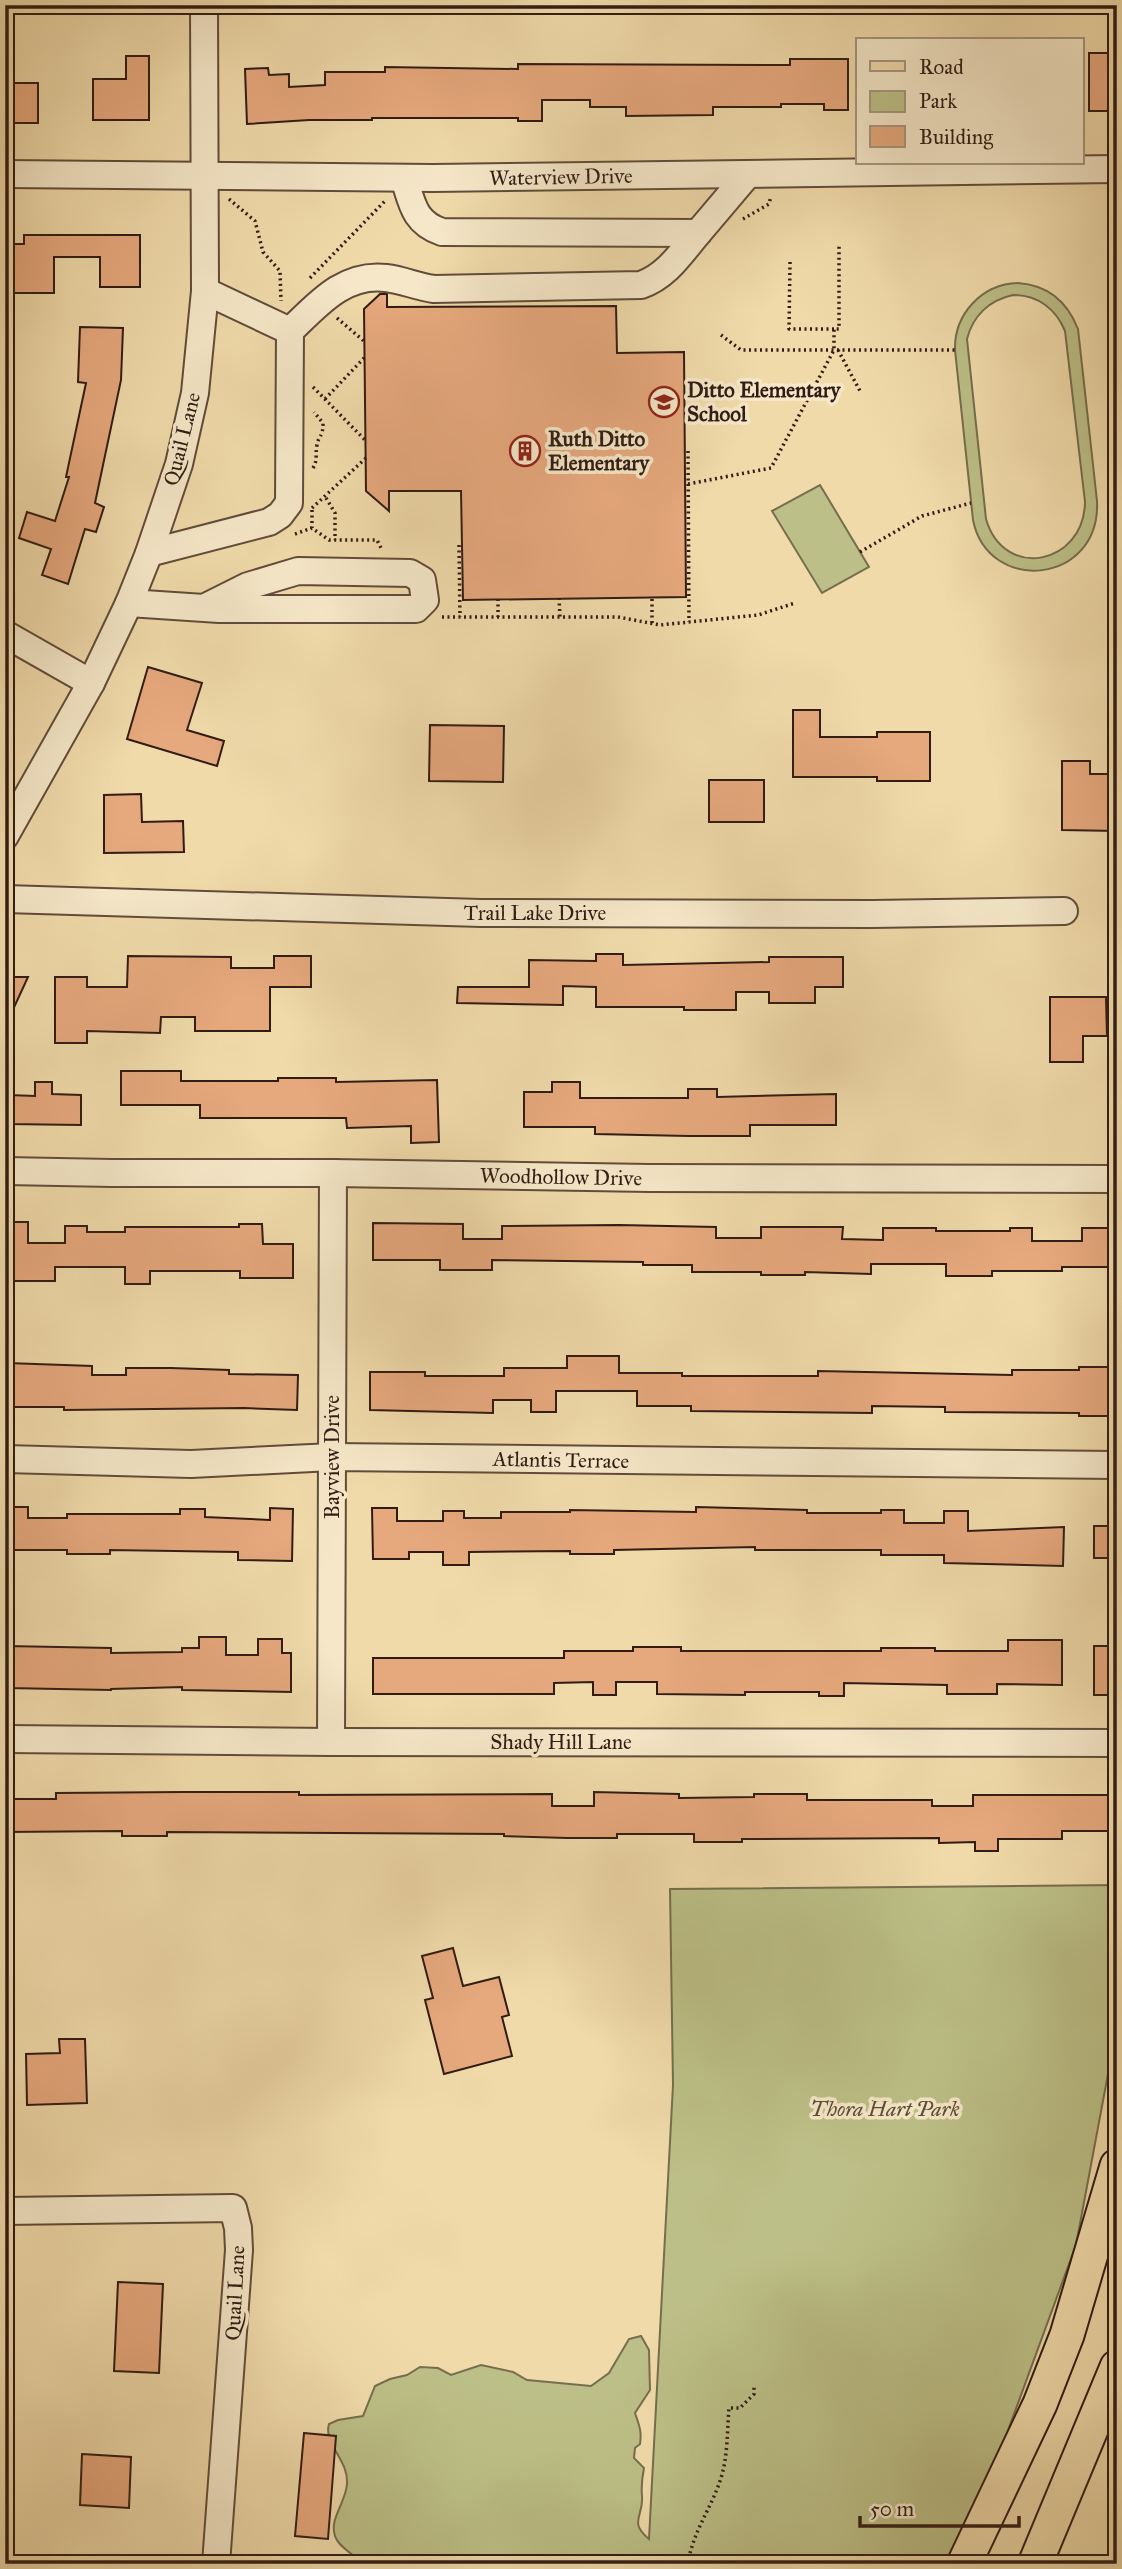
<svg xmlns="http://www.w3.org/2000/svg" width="1122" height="2569" font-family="'IM FELL Great Primer',serif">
<rect width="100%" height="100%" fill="#f0daaa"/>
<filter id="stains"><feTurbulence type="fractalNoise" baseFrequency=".00286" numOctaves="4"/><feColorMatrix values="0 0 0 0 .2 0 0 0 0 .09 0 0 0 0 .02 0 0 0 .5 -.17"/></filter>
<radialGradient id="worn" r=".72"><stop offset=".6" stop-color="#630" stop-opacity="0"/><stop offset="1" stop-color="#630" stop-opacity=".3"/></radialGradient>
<!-- green -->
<g fill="#bcbf87" stroke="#766e4e" stroke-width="2" fill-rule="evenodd">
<path d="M1018 283C1047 285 1067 301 1078 329L1097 501C1101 585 988 595 973 520L955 350C954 315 981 284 1018 283ZM1013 295C1038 295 1056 309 1065 331L1085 502C1084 565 1004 581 986 519L967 339C973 315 990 300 1013 295Z"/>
<path d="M820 485 869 567 822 593 772 511Z"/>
<path d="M1117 1885V2026L1076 2245 959 2564H361C354 2553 339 2548 335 2536 329 2519 346 2502 347 2484 349 2460 323 2444 329 2424L338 2420 363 2416 375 2386 390 2379 407 2375 420 2367 438 2368 451 2375 481 2365 513 2372 527 2380 591 2386 609 2373 629 2339 641 2336 649 2350 650 2390 635 2413C639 2425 642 2431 640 2444L635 2448 634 2458 644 2468C642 2478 641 2486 642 2496 644 2516 628 2522 649 2539L673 2085 670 1889Z"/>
</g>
<!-- building -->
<g fill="#e6a87d" stroke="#311c14" stroke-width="2">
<path d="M1089 53H1117V98H1112V111H1089Z"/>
<path d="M126 56H149V120H93V79H126Z"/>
<path d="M790 59H848V110H824V104H781V107H713V115L626 116V107H590V100H542V121H518V118H372V120H309L247 124 245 69 268 68 269 75 289 74V87L325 85V72H385V67L518 69V64L790 65Z"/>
<rect x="5" y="83" width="33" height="40"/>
<path d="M24 235H140V287H100V257H54V293H7L5 244H24Z"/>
<path d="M380 294H387V307L616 306 617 353 684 352 686 597 463 600 461 491H389V511L366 491 364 309Z"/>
<path d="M80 327 123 328 121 380 95 503 104 507 96 532 85 529 68 584 42 575 51 549 19 538 27 512 55 521 69 477H66L86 383 78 382Z"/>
<path d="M148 667 202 683 187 730 224 741 217 766 127 739Z"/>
<path d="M793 710H820V737H877V732H930V781H877V777H793Z"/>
<path d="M430 725 504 726 503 782 429 781Z"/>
<path d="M1062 761H1090V774H1117V831L1062 830Z"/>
<rect x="709" y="780" width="55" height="42"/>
<path d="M141 794 142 822 183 821 184 852 104 853V795Z"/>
<path d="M596 954H623V965L769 962V957H843V987H815V1003H769V992H736V1010H684V1007H596V987L563 986V1005L457 1003 458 987H529V960L596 961Z"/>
<path d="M128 956 231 957V968H274V956H311V987H270V1031H195V1017H161L160 1033 87 1031V1043H55V977H87V987H127Z"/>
<path d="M5 977H28L5 1027Z"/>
<path d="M1050 997H1106L1107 1036H1083V1062H1050Z"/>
<path d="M121 1071H181V1081H278V1078H336V1082L437 1080 439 1142 411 1143V1126L347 1128 346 1118H200V1105H121Z"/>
<path d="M35 1082H52V1094L81 1095V1125L8 1124 9 1095 35 1096Z"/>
<path d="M552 1082H580V1098H688V1089H717V1097L836 1094V1125H750V1136H689L595 1134V1127H524V1092H552Z"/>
<path d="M5 1222H28V1243H65V1226H87V1232H125V1227H239V1224H262L263 1244H293V1278H240V1271H150V1284H125V1267H55V1281H5Z"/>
<path d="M373 1223 463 1224V1239H502V1226L619 1225 716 1227V1238H761V1227H843L842 1239 883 1240V1228H936V1231H1010V1228H1032V1241H1082V1228H1117V1267H1062V1271H992V1276H946V1264H871V1274L805 1272V1275H761V1272H692V1265H643V1262L492 1260V1270H440V1260H373Z"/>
<path d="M567 1356H619V1373H682V1376H818V1371L1012 1375V1370H1079V1367H1117V1416H1079V1413L945 1412V1407L872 1406V1413L691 1411V1406H637V1391H556V1412H531V1400H493V1413L370 1410V1372H425V1376H504V1368H567Z"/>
<path d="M7 1363 92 1366V1375H126V1368H171L229 1370V1374L298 1375 297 1410 244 1408 64 1410V1407H7Z"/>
<path d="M5 1507H28V1518H67V1514H180V1509H205V1517L270 1520V1508L293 1509 292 1561 238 1560V1552L110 1550V1554H67V1550H5Z"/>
<path d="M696 1507 807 1510V1513H881V1510H904V1523H944V1511H968V1531L1064 1527 1063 1566 944 1563V1555H881V1550H755V1547L614 1550V1554H570V1551L469 1552V1565H443V1552H409V1559H373L372 1508H397V1521H443V1511H464V1518H501V1512H570V1510L696 1512Z"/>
<rect x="1094" y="1526" width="23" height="32"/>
<path d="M199 1637H226V1655H258V1639H282V1653H291V1692L182 1690V1687L111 1689V1690L7 1688V1646L111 1648V1653L182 1652V1648H199Z"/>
<path d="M1008 1640H1062V1685L997 1684V1694H947V1685L844 1683V1696H819V1692H745V1695L657 1694V1682H616V1695H593V1682L554 1683V1694H373V1658H564V1651H633V1647H681V1651H881V1648H935V1651H1008Z"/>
<rect x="1094" y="1646" width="23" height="49"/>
<path d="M183 1792H299V1795L552 1794V1806H594V1792L679 1794V1798L754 1797V1794H807V1800H932V1806H973V1795H1117V1831H1062V1839H998V1851H975V1842L939 1843V1838L742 1839V1842H694V1834H617V1838H567L504 1836V1834L167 1832V1836H122V1831L5 1832V1799H56V1793Z"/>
<path d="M453 1948 463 1986 499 1977 509 2015 502 2017 512 2056 444 2074 425 2000 433 1998 422 1956Z"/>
<path d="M59 2039H85L87 2103 27 2105 26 2054 60 2053Z"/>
<path d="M118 2282 163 2284 159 2373 114 2371Z"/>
<path d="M304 2433 336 2436 328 2539 295 2536Z"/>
<path d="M82 2454 131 2457 129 2508 80 2505Z"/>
</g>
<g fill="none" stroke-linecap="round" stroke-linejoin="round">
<!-- minor casing -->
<g stroke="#614c3a" stroke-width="30">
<g id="minor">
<path d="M5 174 433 178 1117 169"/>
<path d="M404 178C412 203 414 223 442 232L698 233 748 174"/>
<path d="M290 331C318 304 344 273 386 278 403 280 418 287 434 289L641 285C667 276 681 253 698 233"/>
<path d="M149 553 269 522 280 515 289 503 290 331 205 291"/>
<path d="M129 603 219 609H416L425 600 422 580 410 573 298 571 248 586 208 606"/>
<path d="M5 634 91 683"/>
<path d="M5 836 91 683 129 603 149 553 179 464 195 393 205 291 204 5"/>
<path d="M5 899 481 913 872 914 1064 911"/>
<path d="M5 1171 112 1173H333L650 1178 1117 1179"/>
<path d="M5 1459 191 1464 332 1457 1117 1465"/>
<path d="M5 1739 331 1742 1117 1743"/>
<path d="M331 1742 333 1173"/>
<path d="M5 2211 233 2208 238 2228 239 2250 216 2564"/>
</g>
</g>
<!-- major casing -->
<g stroke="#311c14" stroke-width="37">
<g id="major">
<path d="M964 2564 1040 2404 1067 2335 1117 2166"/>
<path d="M1035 2564 1117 2367"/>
</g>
</g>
<!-- path -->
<g stroke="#311c14" stroke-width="3.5" stroke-dasharray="2 3.5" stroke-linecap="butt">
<path d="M229 199 255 221 263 252 280 271 281 301"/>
<path d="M743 219 769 204 771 196"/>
<path d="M790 262 789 329H834"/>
<path d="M310 278 385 201"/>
<path d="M337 318 365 342"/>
<path d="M721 335 741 350H955"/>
<path d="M838 350 860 391"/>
<path d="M313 387 366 441"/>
<path d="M325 399 365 357"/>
<path d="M688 451 689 622"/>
<path d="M313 468C318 460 315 454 317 445 319 434 323 438 323 423L314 412"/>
<path d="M688 484 771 468 834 350V329H839V246"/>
<path d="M326 498 335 513V540"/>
<path d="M312 508 366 458"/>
<path d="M312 510V528L329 540H377L382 550"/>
<path d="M295 534 312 528"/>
<path d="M459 545 460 617"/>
<path d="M860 552 922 516 971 503"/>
<path d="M559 598 560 617"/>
<path d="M498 599V617"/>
<path d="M442 617H618L660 625 758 615 795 603"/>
<path d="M652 623V597"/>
<path d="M688 2564C692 2533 712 2507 721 2478 728 2456 727 2431 729 2408H740L754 2394V2387"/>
</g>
<!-- minor -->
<use href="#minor" stroke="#f5e7c8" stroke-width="26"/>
<!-- major -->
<use href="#major" stroke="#f0daaa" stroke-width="33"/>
</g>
<!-- icons -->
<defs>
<g id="school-ring" transform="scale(1.575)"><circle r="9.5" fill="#f5e7c8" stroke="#8f2418" stroke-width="1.5"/><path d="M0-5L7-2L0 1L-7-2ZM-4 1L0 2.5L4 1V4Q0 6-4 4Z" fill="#8f2418"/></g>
<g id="building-ring" transform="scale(1.575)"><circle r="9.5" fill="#f5e7c8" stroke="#8f2418" stroke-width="1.5"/><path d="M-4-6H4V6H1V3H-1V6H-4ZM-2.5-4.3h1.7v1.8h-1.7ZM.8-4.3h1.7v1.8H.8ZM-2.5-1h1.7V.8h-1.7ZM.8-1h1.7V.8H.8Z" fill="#8f2418"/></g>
</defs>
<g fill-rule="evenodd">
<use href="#school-ring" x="664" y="402"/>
<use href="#building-ring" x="525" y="451"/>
</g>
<g text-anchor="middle" stroke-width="7" stroke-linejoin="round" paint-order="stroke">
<!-- street labels -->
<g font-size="21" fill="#311c14" stroke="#f5e7c8">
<text transform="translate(561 177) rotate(-1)" y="7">Waterview Drive</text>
<text transform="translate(182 439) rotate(-76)" y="7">Quail Lane</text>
<text x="535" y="920">Trail Lake Drive</text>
<text transform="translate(561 1177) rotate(1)" y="7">Woodhollow Drive</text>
<text transform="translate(332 1457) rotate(-90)" y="7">Bayview Drive</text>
<text transform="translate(561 1460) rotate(1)" y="7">Atlantis Terrace</text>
<text x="561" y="1749">Shady Hill Lane</text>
<text transform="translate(235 2293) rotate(-87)" y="7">Quail Lane</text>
</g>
<!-- poi labels -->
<g font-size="21" font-weight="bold" fill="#311c14" stroke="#f5e7c8" text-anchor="start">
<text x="687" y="397">Ditto Elementary<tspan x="687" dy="24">School</tspan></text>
<text x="548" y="446">Ruth Ditto<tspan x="548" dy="24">Elementary</tspan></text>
</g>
<!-- park labels -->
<g font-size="21" font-style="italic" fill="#5b4d36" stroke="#f5e7c8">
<text x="885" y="2116">Thora Hart Park</text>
</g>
</g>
<!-- margin -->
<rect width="1122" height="2569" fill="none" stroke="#f0daaa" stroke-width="28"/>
<rect x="7" y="7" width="1108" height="2555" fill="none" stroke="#311c14" stroke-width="3.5"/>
<rect x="14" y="14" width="1094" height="2541" fill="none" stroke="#311c14" stroke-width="2"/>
<!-- legend -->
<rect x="856" y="38" width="228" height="126" fill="#f5e7c8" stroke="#a79680" stroke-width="2"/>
<rect x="870" y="61" width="35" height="10" fill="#f0daaa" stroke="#a79680" stroke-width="2"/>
<text x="919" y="74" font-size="21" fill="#311c14">Road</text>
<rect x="870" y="91" width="35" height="21" fill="#bcbf87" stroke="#a79680" stroke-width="2"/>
<text x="919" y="108" font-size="21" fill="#311c14">Park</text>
<rect x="870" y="126" width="35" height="21" fill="#e6a87d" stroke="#a79680" stroke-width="2"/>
<text x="919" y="144" font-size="21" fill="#311c14">Building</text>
<!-- scale -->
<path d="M860 2516v10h159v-10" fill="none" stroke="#311c14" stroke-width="3.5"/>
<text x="870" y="2516" font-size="21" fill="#311c14" stroke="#f5e7c8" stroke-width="5" paint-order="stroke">50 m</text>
<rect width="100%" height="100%" filter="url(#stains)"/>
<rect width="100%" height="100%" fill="url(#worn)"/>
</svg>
